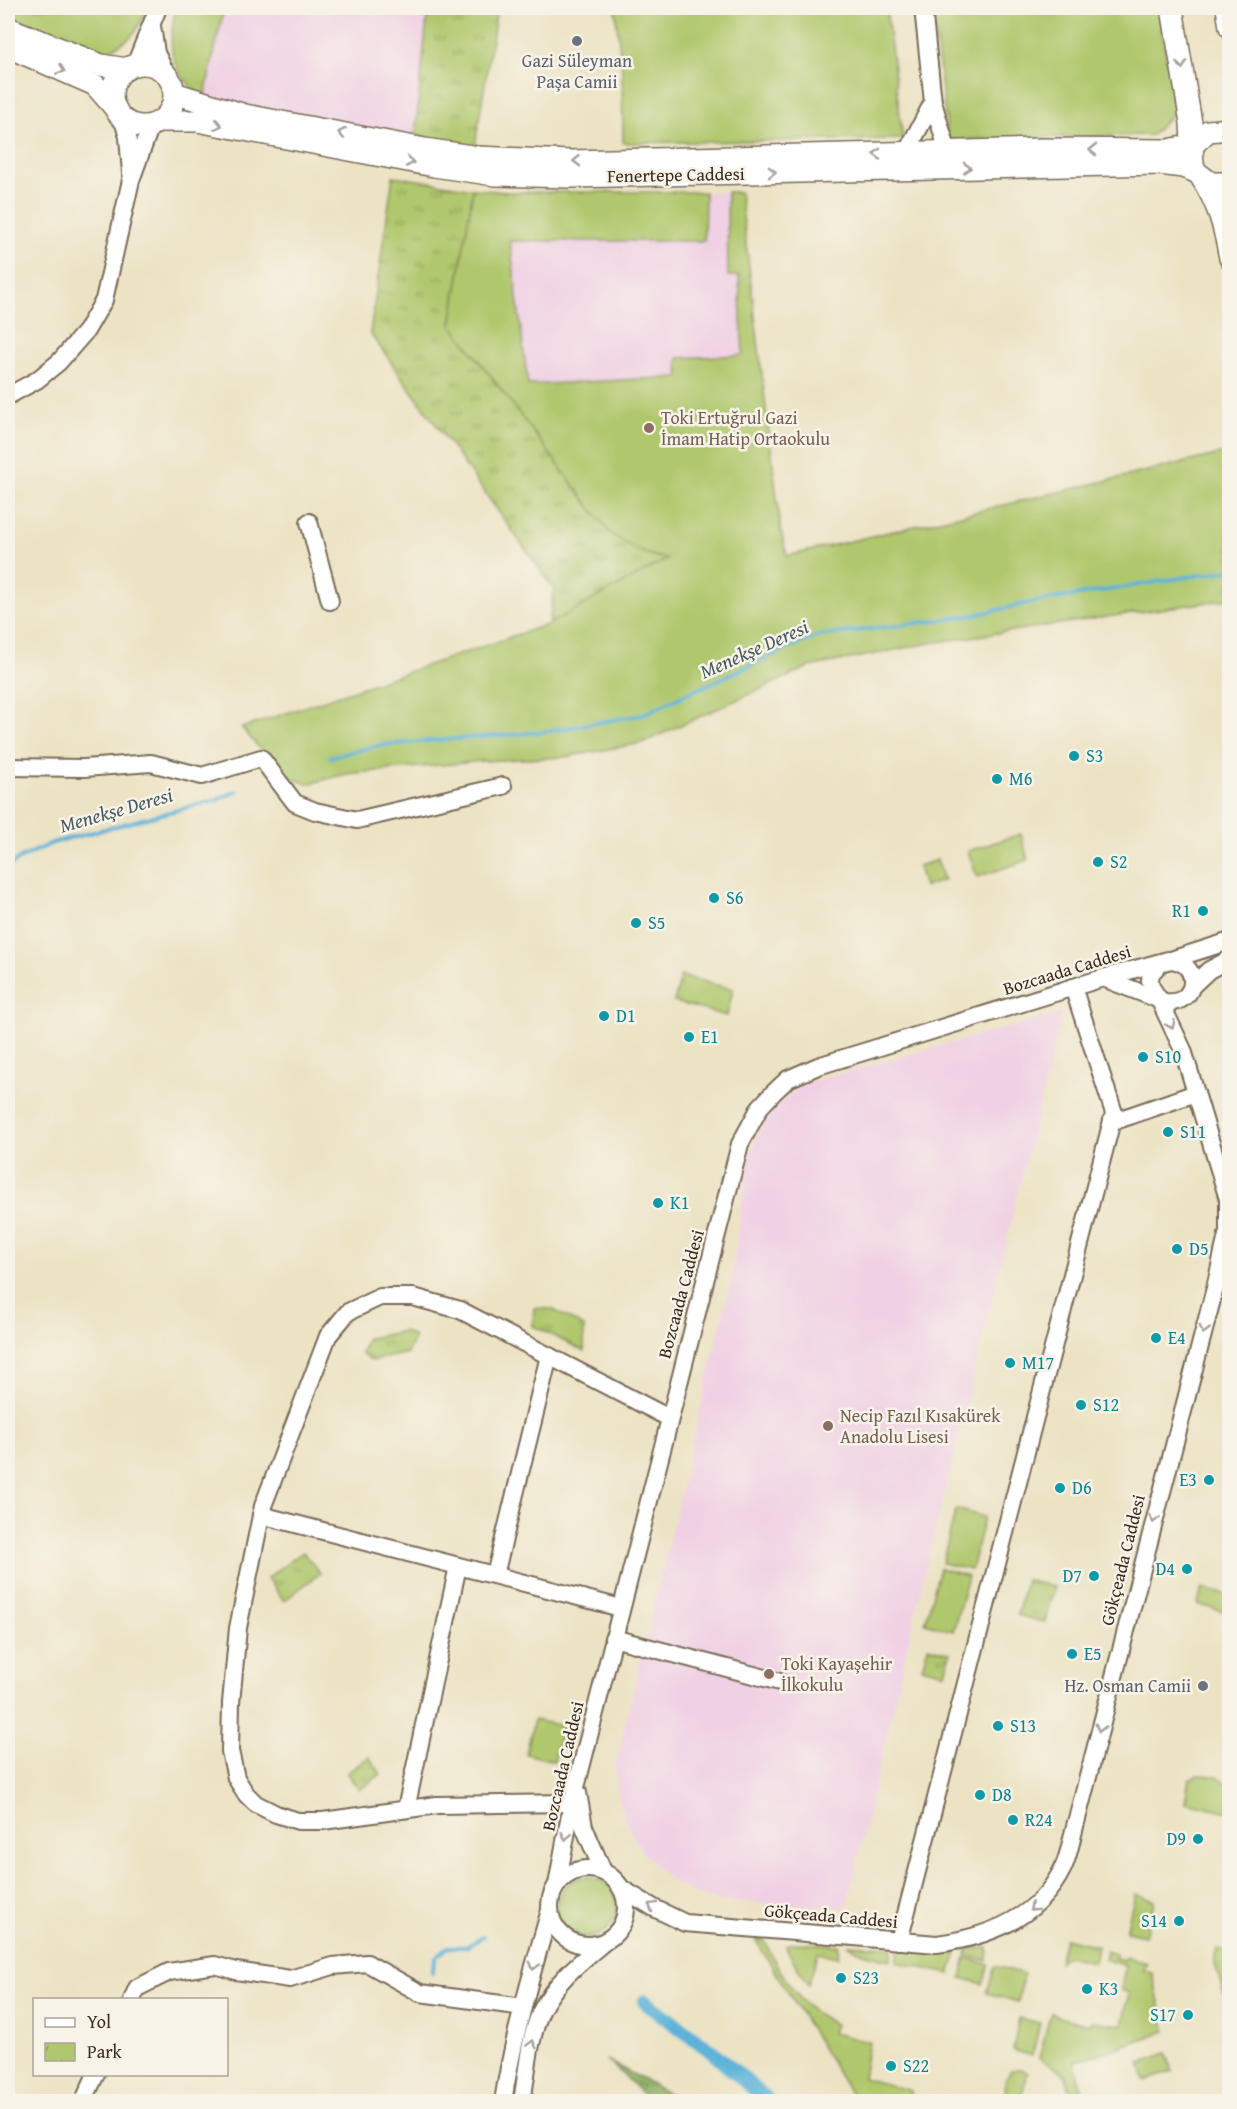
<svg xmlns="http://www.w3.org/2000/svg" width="1237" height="2109" font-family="'Gentium Book Plus',serif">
<defs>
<pattern id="forest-crowns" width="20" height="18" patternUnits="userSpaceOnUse" patternTransform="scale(1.5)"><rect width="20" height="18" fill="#8cac60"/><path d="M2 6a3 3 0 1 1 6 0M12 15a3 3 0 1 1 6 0" fill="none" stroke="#748c4f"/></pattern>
<pattern id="park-tufts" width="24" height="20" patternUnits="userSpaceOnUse" patternTransform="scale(1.5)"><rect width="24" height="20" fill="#b0c86d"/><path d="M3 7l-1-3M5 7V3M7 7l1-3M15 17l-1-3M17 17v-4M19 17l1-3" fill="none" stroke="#90a359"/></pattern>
</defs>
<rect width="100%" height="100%" fill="#f7f3e8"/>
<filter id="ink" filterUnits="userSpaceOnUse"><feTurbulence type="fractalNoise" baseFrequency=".0167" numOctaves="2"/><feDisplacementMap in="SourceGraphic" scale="12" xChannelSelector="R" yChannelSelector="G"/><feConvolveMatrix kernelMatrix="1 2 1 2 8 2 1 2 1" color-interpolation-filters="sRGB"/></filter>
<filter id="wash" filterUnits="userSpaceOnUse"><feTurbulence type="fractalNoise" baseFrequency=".008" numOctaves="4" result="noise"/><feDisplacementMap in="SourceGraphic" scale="24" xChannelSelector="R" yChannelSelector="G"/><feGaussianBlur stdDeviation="1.35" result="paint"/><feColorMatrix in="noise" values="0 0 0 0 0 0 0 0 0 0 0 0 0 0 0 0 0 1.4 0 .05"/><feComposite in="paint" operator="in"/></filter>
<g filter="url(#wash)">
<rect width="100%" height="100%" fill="#ece3c4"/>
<!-- built -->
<g fill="#f0d0e4">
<path d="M224 8H428L415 136 204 99Z"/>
<path d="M473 189 508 192H740L781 532 667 559 451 324Z"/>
<path d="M1062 1013 923 1580 846 1908 720 1901 694 1894 671 1880 653 1864 637 1844 626 1823 619 1801 615 1768 732 1276 748 1159 756 1138 771 1113 797 1089 808 1082Z"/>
</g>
<!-- green -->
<g fill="#b0c86d" stroke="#767946" stroke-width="1.5">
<path d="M8 8H146C139 34 127 42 103 53L8 15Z"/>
<path d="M176 8H224L204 99C170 70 166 50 176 8Z"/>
<path d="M615 8H886L903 139 623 143 622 69Z"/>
<path d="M932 8H1158L1175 111 1152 135 948 140Z"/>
<path d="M473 189 508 192H705L704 241H510L528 385 679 377 678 358 743 355 739 276H728L727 192H740L781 532 787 556 1229 452V599L930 643 809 667 642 743 565 757 483 761 346 774 308 784 283 776 242 728 549 624 666 559C641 553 632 549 610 533L451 324Z"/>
<path d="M1021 834 1028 860 977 877 968 851Z"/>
<path d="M681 976 733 989 727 1016 674 1002Z"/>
<path d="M956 1509 984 1517 971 1570 942 1563Z"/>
<path d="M940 1568 968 1576 953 1631 925 1623Z"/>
<path d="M534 1720 562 1726 554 1761 526 1754Z"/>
<path d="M1198 1775 1218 1776 1229 1786V1812L1185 1802 1189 1779Z"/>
<circle cx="587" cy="1907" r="30"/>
<path d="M1065 1938 1097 1946 1094 1962 1067 1956 1059 1962Z"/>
<path d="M755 1939 764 1940C780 1973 800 2009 835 2024L832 2033 869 2042 863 2078 911 2091 909 2101H855Z"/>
<path d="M794 1943 839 1945 838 1957 818 1953 808 1985 787 1950 786 1945Z"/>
<path d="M848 1945 893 1947 890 1960 863 1953Z"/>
<path d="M988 1947 987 1960 967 1956 968 1949Z"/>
<path d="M899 1948 957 1953 950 1974 896 1962Z"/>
<path d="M1217 1949 1228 1951 1225 1983 1229 1985V2013L1214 1960Z"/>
<path d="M1106 1950 1116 1953 1115 1958 1123 1961 1126 1957 1147 1963 1144 1971 1152 1973 1166 2031 1074 2062 1083 2093 1073 2096 1064 2073 1039 2058 1051 2012 1059 2017 1090 2025 1091 2021 1122 2025 1129 1993 1122 1990 1125 1966 1104 1959Z"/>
<path d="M966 1958 989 1964 983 1984 961 1978Z"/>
<path d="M995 1966 1024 1974 1018 2002 987 1993Z"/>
<path d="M1019 2018 1040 2023 1032 2056 1013 2050Z"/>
<path d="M1020 2069 1028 2072 1020 2101H1006L1005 2081 1011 2070Z"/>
</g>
<!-- forest -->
<path fill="url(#forest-crowns)" stroke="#646b3f" stroke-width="1.5" d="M607 2060 682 2101H650Z"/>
<!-- park -->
<g fill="url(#park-tufts)" stroke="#767946" stroke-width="1.5">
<path d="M428 8H497L475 146 415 136Z"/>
<path d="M393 176 473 189 451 324 610 533C630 547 643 555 667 559L549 624 554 589 370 333Z"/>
<path d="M937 860 944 880 924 887 918 866Z"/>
<path d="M534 1308 552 1309 584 1327V1351L533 1326Z"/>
<path d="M403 1331 415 1337 407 1353 372 1361 361 1353 366 1339Z"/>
<path d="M303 1552 320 1573 284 1601 267 1578Z"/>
<path d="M1026 1580 1054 1587 1045 1622 1017 1615Z"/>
<path d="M1202 1588 1227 1595 1223 1612 1198 1604Z"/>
<path d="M928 1647 950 1653 945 1673 922 1667Z"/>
<path d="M369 1757 381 1774 359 1790 347 1773Z"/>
<path d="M1135 1894 1155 1900 1145 1935 1126 1931Z"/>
<path d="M1167 2053 1172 2072 1145 2081 1140 2063Z"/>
</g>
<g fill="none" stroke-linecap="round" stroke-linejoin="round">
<!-- stream -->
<g stroke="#5bb2d8" stroke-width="4">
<path d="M330 757 381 745 543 732 641 715 788 648 819 636 970 616 1029 603 1230 570"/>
<path d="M8 867 19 859 52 843 219 799 237 791"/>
<path d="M432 1972 436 1957 448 1947H466L483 1937"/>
</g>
<!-- canal -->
<path stroke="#5bb2d8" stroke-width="15" d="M645 2002 710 2050 769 2102"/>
</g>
</g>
<g filter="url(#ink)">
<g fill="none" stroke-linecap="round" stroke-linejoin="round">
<!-- minor casing -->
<g stroke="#796b58" stroke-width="20">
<g id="minor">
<path d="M923 8 933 102 948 152"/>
<path d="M152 26 156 53 167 75"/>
<path d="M135 65 158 8"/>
<path d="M122 117 128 137 131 173"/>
<path d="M906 153 933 102"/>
<path d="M8 396 37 380 59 362 86 331 104 300 131 180 151 125"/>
<path d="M309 522 330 601"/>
<path d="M8 767 84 768 151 763 202 776 261 758 295 803 315 811 357 820 503 786"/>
<path d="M1192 986 1209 970 1230 959"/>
<path d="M1112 1122 1196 1093"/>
<path d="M261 1515 621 1608"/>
<path d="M495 1575 549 1356"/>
<path d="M613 1638 780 1682"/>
<path d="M578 1793 584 1827 603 1871"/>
<path d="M572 1803 437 1805 323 1821H298L276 1814 256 1804 246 1794 236 1778 230 1751 231 1703 238 1628 263 1506 328 1336 348 1312 380 1297H413L460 1310 669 1418"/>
<path d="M406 1809 458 1566"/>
<circle cx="588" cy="1907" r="38"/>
<path d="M557 1885 572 1803 740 1144 760 1107 774 1092 788 1079 818 1066 1103 978 1168 960C1202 960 1199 1006 1165 1002L1103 978"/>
<path d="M621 1888 654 1908 685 1923 937 1944C989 1937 1039 1918 1063 1868 1070 1853 1072 1835 1077 1819L1215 1288 1228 1231V1199L1183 1050 1159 999 1151 987 1150 980 1151 973 1161 963 1230 941"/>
<path d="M899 1941 1114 1113 1073 987"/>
<path d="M132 2000 137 1988 169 1972 215 1965 236 1971 290 1979 333 1966 367 1963 420 1993 523 2007"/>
<path d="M83 2102 96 2074"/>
<path d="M503 2102C513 2036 532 1973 550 1910"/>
<path d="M522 2102C527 2072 529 2039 541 2011 554 1983 580 1962 603 1943"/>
</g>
</g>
<!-- major casing -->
<g stroke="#796b58" stroke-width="24">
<g id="major">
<path d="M1172 8 1191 123 1193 164 1196 172 1211 183H1230"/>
<path d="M1227 8 1230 27"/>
<path d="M8 28 101 65 127 69"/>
<path d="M8 47 95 85 116 109"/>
<circle cx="143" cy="95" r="31"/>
<path d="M174 93 245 115 425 149 478 157 571 161 1043 149 1168 150 1193 145"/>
<path d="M160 121H197L434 166 495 175 571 177 1160 164 1183 167 1196 172"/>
<path d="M1193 145 1208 131 1230 129"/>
<path d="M1201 177C1219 205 1224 226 1230 258"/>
</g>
</g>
<!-- minor -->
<use href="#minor" stroke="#fff" stroke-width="16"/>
<!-- major -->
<use href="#major" stroke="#fff" stroke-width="21"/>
</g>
<!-- one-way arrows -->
<defs><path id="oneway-chevron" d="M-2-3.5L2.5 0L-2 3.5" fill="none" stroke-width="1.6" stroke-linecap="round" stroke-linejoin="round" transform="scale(1.5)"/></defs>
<g stroke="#a79f9a">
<use href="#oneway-chevron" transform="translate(1182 65) rotate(81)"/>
<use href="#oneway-chevron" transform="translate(61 70) rotate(23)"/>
<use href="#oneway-chevron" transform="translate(218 125) rotate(12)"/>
<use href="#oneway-chevron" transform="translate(342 133) rotate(-169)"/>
<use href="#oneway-chevron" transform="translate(1093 150) rotate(-179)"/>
<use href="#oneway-chevron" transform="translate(877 154) rotate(179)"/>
<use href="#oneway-chevron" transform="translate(577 161) rotate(179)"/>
<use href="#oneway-chevron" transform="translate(410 162) rotate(11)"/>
<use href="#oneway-chevron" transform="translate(967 168) rotate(-1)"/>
<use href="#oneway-chevron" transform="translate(772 172) rotate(-1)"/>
<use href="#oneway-chevron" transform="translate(1171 1025) rotate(65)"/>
<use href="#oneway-chevron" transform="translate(1204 1330) rotate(105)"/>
<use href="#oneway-chevron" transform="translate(1154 1519) rotate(104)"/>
<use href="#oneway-chevron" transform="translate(1100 1728) rotate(104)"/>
<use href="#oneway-chevron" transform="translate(566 1836) rotate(101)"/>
<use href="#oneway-chevron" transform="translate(652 1906) rotate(-151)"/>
<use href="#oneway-chevron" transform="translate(1033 1908) rotate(138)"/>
<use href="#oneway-chevron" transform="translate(534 1966) rotate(106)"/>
<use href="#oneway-chevron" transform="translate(532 2044) rotate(-76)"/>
</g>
</g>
<!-- markers -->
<g fill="#6b7280" stroke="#f7f3e8" stroke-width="2">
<circle cx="577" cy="41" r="6"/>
<circle cx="1203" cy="1686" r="6"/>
</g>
<g fill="#8d6e63" stroke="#f7f3e8" stroke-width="2">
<circle cx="649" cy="428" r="6"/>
<circle cx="828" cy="1426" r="6"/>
<circle cx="769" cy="1674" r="6"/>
</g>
<g fill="#0f9aa8" stroke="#f7f3e8" stroke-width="2">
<circle cx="1074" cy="756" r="6"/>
<circle cx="997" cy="779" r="6"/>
<circle cx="1098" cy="862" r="6"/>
<circle cx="714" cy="898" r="6"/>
<circle cx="1203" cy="911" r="6"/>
<circle cx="636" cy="923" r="6"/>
<circle cx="604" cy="1016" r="6"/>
<circle cx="689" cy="1037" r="6"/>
<circle cx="1143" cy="1057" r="6"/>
<circle cx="1168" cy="1132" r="6"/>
<circle cx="658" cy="1203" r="6"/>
<circle cx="1177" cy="1249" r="6"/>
<circle cx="1156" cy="1338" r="6"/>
<circle cx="1010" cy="1363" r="6"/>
<circle cx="1081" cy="1405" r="6"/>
<circle cx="1209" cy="1480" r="6"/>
<circle cx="1060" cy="1488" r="6"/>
<circle cx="1187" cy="1569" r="6"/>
<circle cx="1094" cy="1576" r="6"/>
<circle cx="1072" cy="1654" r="6"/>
<circle cx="998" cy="1726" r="6"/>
<circle cx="980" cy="1795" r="6"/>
<circle cx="1013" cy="1820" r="6"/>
<circle cx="1198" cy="1839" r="6"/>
<circle cx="1179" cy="1921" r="6"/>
<circle cx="841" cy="1978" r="6"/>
<circle cx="1087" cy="1989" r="6"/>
<circle cx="1188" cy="2015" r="6"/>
<circle cx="891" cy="2066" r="6"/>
</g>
<g text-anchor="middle" stroke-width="5" stroke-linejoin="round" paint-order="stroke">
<!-- worship labels -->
<g font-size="18" fill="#5b616d" stroke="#f7f3e8">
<text x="577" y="67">Gazi Süleyman<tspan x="577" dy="21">Paşa Camii</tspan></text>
<text x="1191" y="1692" text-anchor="end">Hz. Osman Camii</text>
</g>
<!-- street labels -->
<g font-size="18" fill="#3b2a1e" stroke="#f7f3e8">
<text transform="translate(676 175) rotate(-1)" y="6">Fenertepe Caddesi</text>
<text transform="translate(1067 970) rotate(-17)" y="6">Bozcaada Caddesi</text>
<text transform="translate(681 1294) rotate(-75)" y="6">Bozcaada Caddesi</text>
<text transform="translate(1123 1560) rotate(-76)" y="6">Gökçeada Caddesi</text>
<text transform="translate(563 1766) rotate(-77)" y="6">Bozcaada Caddesi</text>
<text transform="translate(831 1916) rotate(5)" y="6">Gökçeada Caddesi</text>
</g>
<!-- education labels -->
<g font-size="18" fill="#785e54" stroke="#f7f3e8" text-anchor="start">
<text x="661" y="424">Toki Ertuğrul Gazi<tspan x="661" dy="21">İmam Hatip Ortaokulu</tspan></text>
<text x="840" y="1422">Necip Fazıl Kısakürek<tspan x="840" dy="21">Anadolu Lisesi</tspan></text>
<text x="781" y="1670">Toki Kayaşehir<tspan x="781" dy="21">İlkokulu</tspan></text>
</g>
<!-- culture labels -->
<g font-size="18" fill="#0d838f" stroke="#f7f3e8" text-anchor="start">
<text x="1086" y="762">S3</text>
<text x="1009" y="785">M6</text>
<text x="1110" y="868">S2</text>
<text x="726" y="904">S6</text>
<text x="1191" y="917" text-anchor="end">R1</text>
<text x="648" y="929">S5</text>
<text x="616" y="1022">D1</text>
<text x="701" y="1043">E1</text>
<text x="1155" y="1063">S10</text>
<text x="1180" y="1138">S11</text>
<text x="670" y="1209">K1</text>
<text x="1189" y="1255">D5</text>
<text x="1168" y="1344">E4</text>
<text x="1022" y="1369">M17</text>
<text x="1093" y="1411">S12</text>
<text x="1197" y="1486" text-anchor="end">E3</text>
<text x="1072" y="1494">D6</text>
<text x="1175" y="1575" text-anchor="end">D4</text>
<text x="1082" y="1582" text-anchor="end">D7</text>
<text x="1084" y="1660">E5</text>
<text x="1010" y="1732">S13</text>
<text x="992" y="1801">D8</text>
<text x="1025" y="1826">R24</text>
<text x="1186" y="1845" text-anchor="end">D9</text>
<text x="1167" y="1927" text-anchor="end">S14</text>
<text x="853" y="1984">S23</text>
<text x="1099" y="1995">K3</text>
<text x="1176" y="2021" text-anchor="end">S17</text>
<text x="903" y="2072">S22</text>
</g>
<!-- water labels -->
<g font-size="20" font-style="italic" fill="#465a5f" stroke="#f7f3e8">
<text transform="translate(754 649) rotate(-24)" y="7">Menekşe Deresi</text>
<text transform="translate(116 810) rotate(-16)" y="7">Menekşe Deresi</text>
</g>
</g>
<!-- margin -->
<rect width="1237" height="2109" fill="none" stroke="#f7f3e8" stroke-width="30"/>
<!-- legend -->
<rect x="33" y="1998" width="195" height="78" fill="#f7f3e8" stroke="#aca397" stroke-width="1.5"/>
<rect x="45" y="2018" width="30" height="9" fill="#ffffff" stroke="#aca397" stroke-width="1.5"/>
<text x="87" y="2028" font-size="18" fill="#3b2a1e">Yol</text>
<rect x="45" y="2043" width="30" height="18" fill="url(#park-tufts)" stroke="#aca397" stroke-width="1.5"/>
<text x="87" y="2058" font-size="18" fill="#3b2a1e">Park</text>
</svg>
